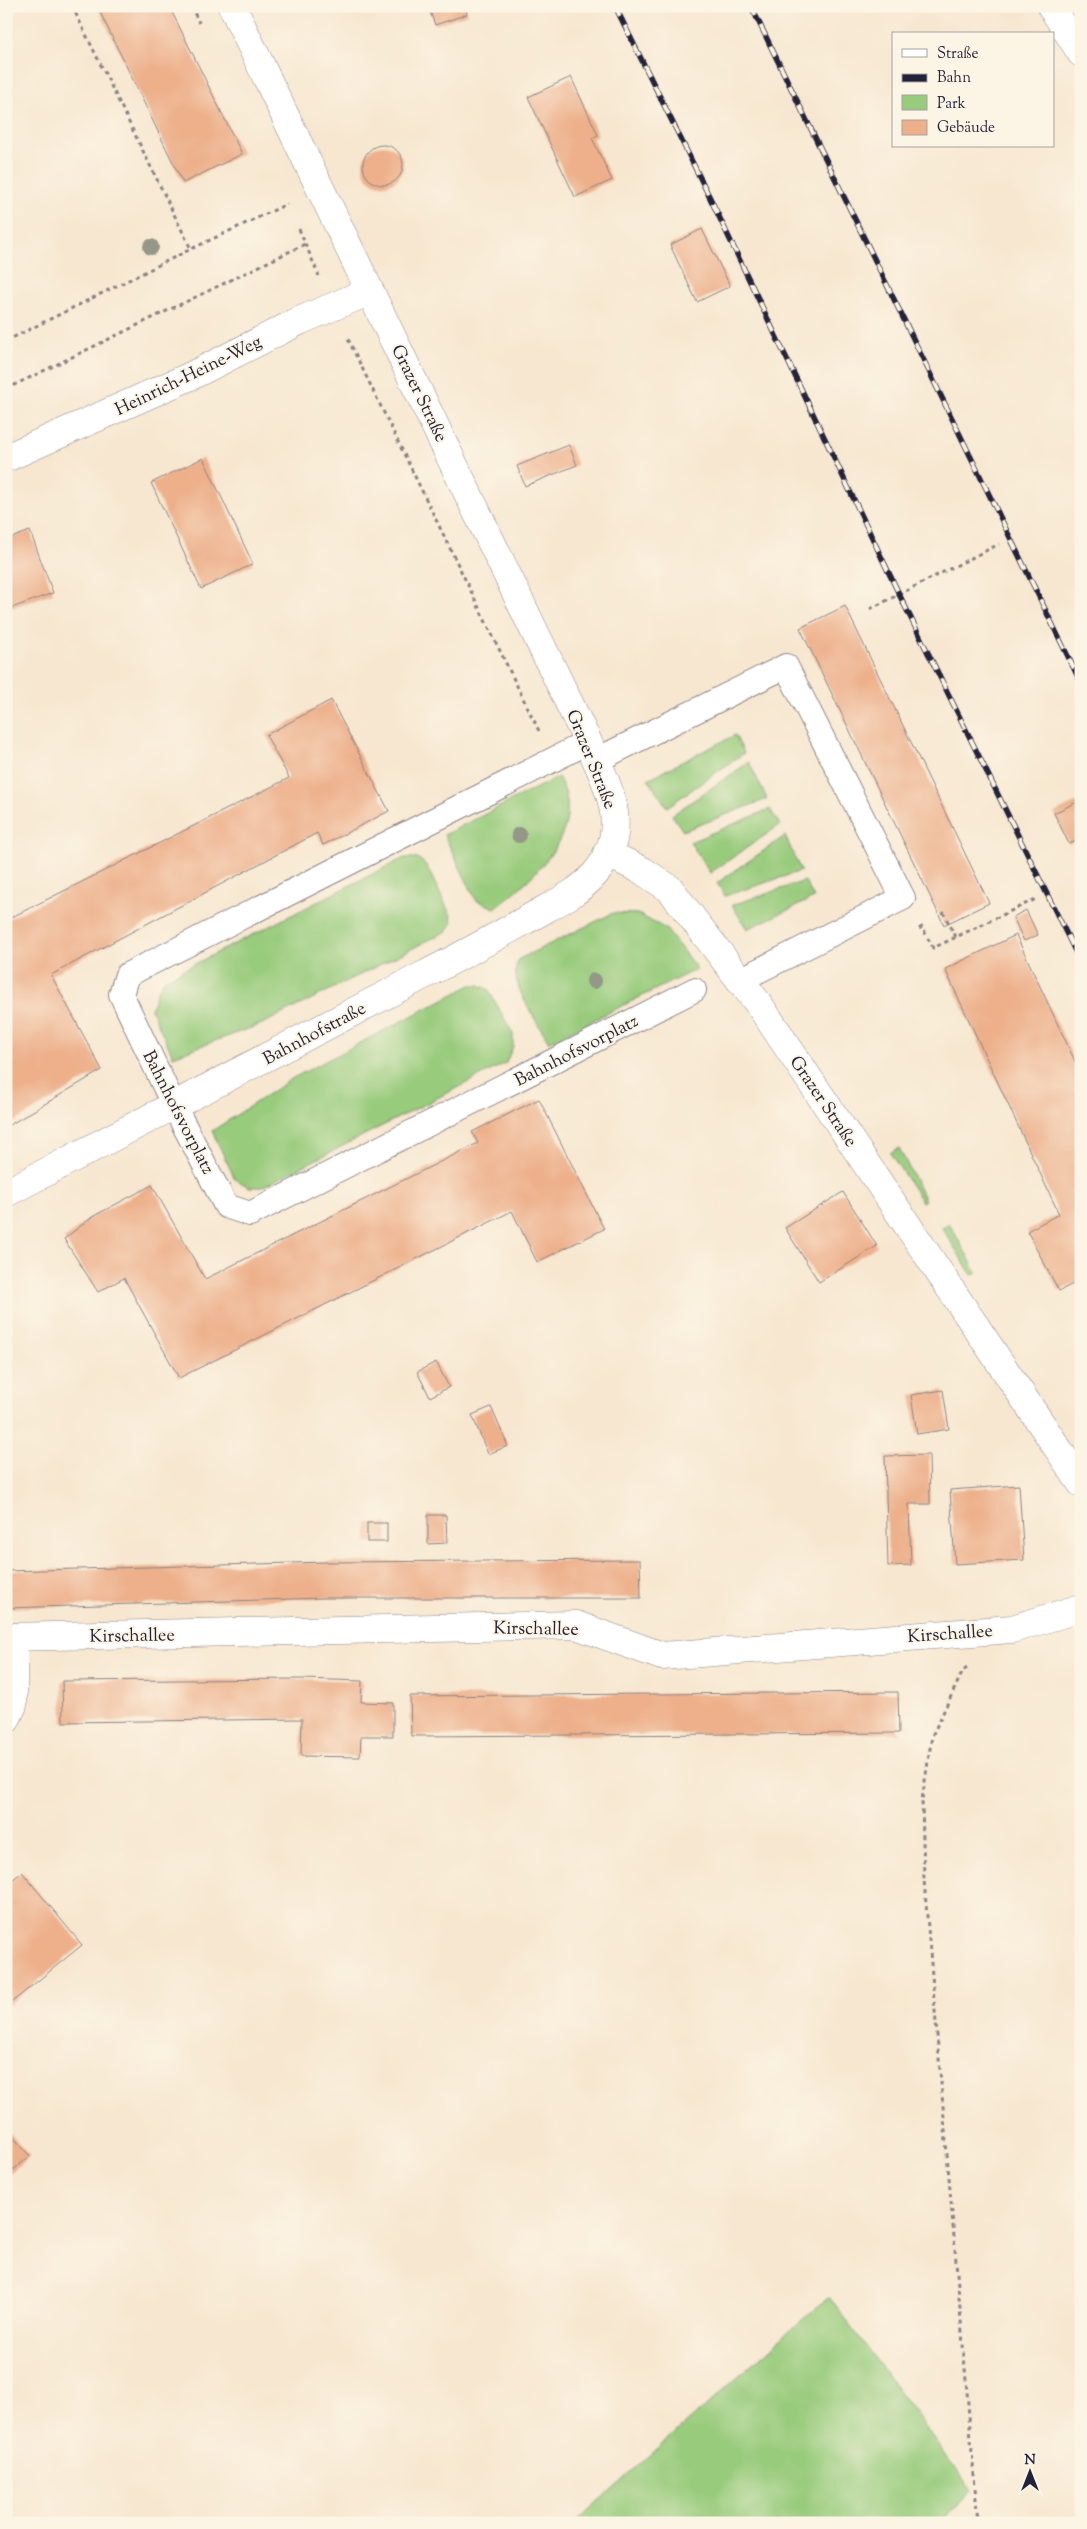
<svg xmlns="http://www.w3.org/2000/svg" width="1087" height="2529" font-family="'Sorts Mill Goudy',serif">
<rect width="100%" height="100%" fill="#fcf5e5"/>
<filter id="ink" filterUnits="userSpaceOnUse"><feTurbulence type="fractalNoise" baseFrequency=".02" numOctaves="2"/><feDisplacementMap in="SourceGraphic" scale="10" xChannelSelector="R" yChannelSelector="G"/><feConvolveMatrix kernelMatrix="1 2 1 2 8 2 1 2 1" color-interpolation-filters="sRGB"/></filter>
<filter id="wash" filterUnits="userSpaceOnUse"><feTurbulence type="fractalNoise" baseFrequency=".0096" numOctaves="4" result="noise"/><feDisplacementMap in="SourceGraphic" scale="20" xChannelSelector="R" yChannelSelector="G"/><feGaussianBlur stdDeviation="1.12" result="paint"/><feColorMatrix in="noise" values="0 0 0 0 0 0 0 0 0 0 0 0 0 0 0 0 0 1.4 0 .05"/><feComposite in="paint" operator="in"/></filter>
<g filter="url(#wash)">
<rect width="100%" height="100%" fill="#f7e7d0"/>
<!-- green -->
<g fill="#98cb7b" stroke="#5d765b">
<path d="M735 735 744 753 667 807 648 779Z"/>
<path d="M749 762 767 799 683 831 672 815Z"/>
<path d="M558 777C590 829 534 878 495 908L476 900 444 835Z"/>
<path d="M770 809 780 825 710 873 690 842Z"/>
<path d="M785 836 801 871 725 896 717 883Z"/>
<path d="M404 858H418L426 865 451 916 452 924 447 931 262 1024 173 1056 151 1009 157 991 165 979Z"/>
<path d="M805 881 814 898 747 929 732 905Z"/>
<path d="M613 913 638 914 666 929 697 969 549 1042C538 1022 505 980 519 959Z"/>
<path d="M471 985H479L488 989 513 1034V1046L506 1063 262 1187H249L235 1179 212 1131 293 1078Z"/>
<path d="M899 1148 925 1200 922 1202 890 1153Z"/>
<path d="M949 1223 977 1273 972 1275 942 1228Z"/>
<path d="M829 2296 972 2491 939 2523H574Z"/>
</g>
<g id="blocks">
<!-- building -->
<g fill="#edb08b">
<path d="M97 6H169L242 154 183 183Z"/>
<path d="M428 6H465L467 14 435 25Z"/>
<path d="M571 77 598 135 592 138 612 180 575 197 528 97Z"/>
<circle cx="383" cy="165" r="20"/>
<path d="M702 229 730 286 697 302 670 245Z"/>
<path d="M569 445 577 465 525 486 517 466Z"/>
<path d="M203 458 253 564 201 589 151 483Z"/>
<path d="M30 531 53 593 6 610V540Z"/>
<path d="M845 606 989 903 944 925 800 628Z"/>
<path d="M331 700 389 811 323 845 317 833 51 975 102 1070 6 1127V1049L11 1046 6 1038V920L289 778 266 735Z"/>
<path d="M1081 800V839L1069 844 1054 813Z"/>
<path d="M1026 910 1038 935 1024 941 1013 917Z"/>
<path d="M1016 935 1081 1074V1280L1059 1291 1027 1231 1059 1214 945 969Z"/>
<path d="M539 1099 604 1229 537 1262 512 1211 179 1378 124 1278 98 1292 64 1239 92 1217 152 1185 205 1279 478 1143 472 1132Z"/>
<path d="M843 1192 877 1246 819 1282 785 1228Z"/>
<path d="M436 1362 449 1387 430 1397 417 1372Z"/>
<path d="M943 1390 949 1429 917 1434 911 1395Z"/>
<path d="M491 1407 508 1446 488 1454 472 1415Z"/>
<path d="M929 1455 930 1504H909L911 1565 888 1566 885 1456Z"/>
<path d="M1019 1485 1024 1560 955 1564 950 1490Z"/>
<path d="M428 1515H446L447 1543 428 1544Z"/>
<rect x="367" y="1523" width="20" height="19"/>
<path d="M640 1560 641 1598H324L6 1608V1571L328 1562Z"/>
<path d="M303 1679 362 1681 361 1702 393 1703V1736H361L360 1757 301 1756 302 1719 63 1722 62 1681Z"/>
<path d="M898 1692 899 1733 411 1736 410 1696Z"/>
<path d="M22 1872 82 1945 6 2007V1885Z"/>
<path d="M6 2129 30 2156 6 2176Z"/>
</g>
</g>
</g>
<g filter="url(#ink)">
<use href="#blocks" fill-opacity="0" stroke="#8c8486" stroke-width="1"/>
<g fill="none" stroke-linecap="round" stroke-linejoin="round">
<!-- lane casing -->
<g stroke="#8c8486" stroke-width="26">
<g id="lane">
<path d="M588 742 127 975 121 994 174 1106 226 1206 250 1214 694 990"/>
<path d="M597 760 786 666 903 898 740 980"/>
</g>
</g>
<!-- street casing -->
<g stroke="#8c8486" stroke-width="29">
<g id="street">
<path d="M1051 6 1081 53"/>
<path d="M6 458 193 375 299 321 370 291"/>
<path d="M607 853 643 871 670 889 760 1006 1081 1483"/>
<path d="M6 1637 576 1625 662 1656 1012 1629 1081 1608"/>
<path d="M6 1720 13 1705V1637"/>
</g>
</g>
<!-- secondary casing -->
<g stroke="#8c8486" stroke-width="29">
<path id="secondary" d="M6 1193C145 1121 284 1049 422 976 460 957 497 936 533 916 554 904 578 893 594 875 633 831 609 788 588 742L232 6"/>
</g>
<!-- path -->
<g stroke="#8c8486" stroke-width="3" stroke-dasharray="4 4" stroke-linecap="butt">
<path d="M72 6 191 249"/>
<path d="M191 6 199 23"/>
<path d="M299 229 319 276"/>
<path d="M348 339 539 731"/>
<path d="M6 341 191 249 287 204"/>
<path d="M6 389 305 244"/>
<path d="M870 609 999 544"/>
<path d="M943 912 956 937"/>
<path d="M919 929 922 927 933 948 1038 898"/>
<path d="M967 1668 963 1671 932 1736 922 1800 924 1880 978 2523"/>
</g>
<!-- lane -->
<use href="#lane" stroke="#fff" stroke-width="24"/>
<!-- street -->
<use href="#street" stroke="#fff" stroke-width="28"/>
<!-- secondary -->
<use href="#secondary" stroke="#fff" stroke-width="28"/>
<!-- rail casing -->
<g stroke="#22223b" stroke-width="5.5">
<g id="rail">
<path d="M615 6 713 204 899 594 1081 963"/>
<path d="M751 6 1081 683"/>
</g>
</g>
<!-- rail -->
<use href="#rail" stroke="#fcf5e5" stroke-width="4" stroke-dasharray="11" stroke-linecap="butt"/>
</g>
<!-- trees -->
<g fill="#959788">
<circle cx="151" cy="247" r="8"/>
<circle cx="519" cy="835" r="8"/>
<circle cx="594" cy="981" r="8"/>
</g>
</g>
<g text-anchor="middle" stroke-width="4" stroke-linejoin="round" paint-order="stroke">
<!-- street labels -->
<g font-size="18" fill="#22223b" stroke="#fcf5e5">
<text transform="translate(188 375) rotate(-26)" y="6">Heinrich-Heine-Weg</text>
<text transform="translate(420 393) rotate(64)" y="6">Grazer Straße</text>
<text transform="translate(592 759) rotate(68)" y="6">Grazer Straße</text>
<text transform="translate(314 1033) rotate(-28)" y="6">Bahnhofstraße</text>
<text transform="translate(576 1050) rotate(-27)" y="6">Bahnhofsvorplatz</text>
<text transform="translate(824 1101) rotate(56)" y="6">Grazer Straße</text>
<text transform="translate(179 1112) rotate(63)" y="6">Bahnhofsvorplatz</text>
<text transform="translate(536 1628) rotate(1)" y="6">Kirschallee</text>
<text transform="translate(950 1633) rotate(-4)" y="6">Kirschallee</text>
<text transform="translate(132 1635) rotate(-1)" y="6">Kirschallee</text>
</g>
</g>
<!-- margin -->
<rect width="1087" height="2529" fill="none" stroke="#fcf5e5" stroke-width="25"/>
<!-- legend -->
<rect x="892" y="32" width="162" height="115" fill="#fcf5e5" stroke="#a5a1a1"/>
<rect x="902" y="49" width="25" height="8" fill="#ffffff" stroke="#a5a1a1"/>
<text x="937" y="58" font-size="15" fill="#22223b">Straße</text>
<rect x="902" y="74" width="25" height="8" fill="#22223b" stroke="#a5a1a1"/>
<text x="937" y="82" font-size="15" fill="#22223b">Bahn</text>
<rect x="902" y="95" width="25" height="15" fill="#98cb7b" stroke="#a5a1a1"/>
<text x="937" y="108" font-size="15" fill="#22223b">Park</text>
<rect x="902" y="120" width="25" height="15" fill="#edb08b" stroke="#a5a1a1"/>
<text x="937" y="132" font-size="15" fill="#22223b">Gebäude</text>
<!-- north arrow -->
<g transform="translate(1030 2472)" stroke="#fcf5e5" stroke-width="4" paint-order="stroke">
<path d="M0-4L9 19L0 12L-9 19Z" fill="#22223b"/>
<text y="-8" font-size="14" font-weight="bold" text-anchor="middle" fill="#22223b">N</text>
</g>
</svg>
